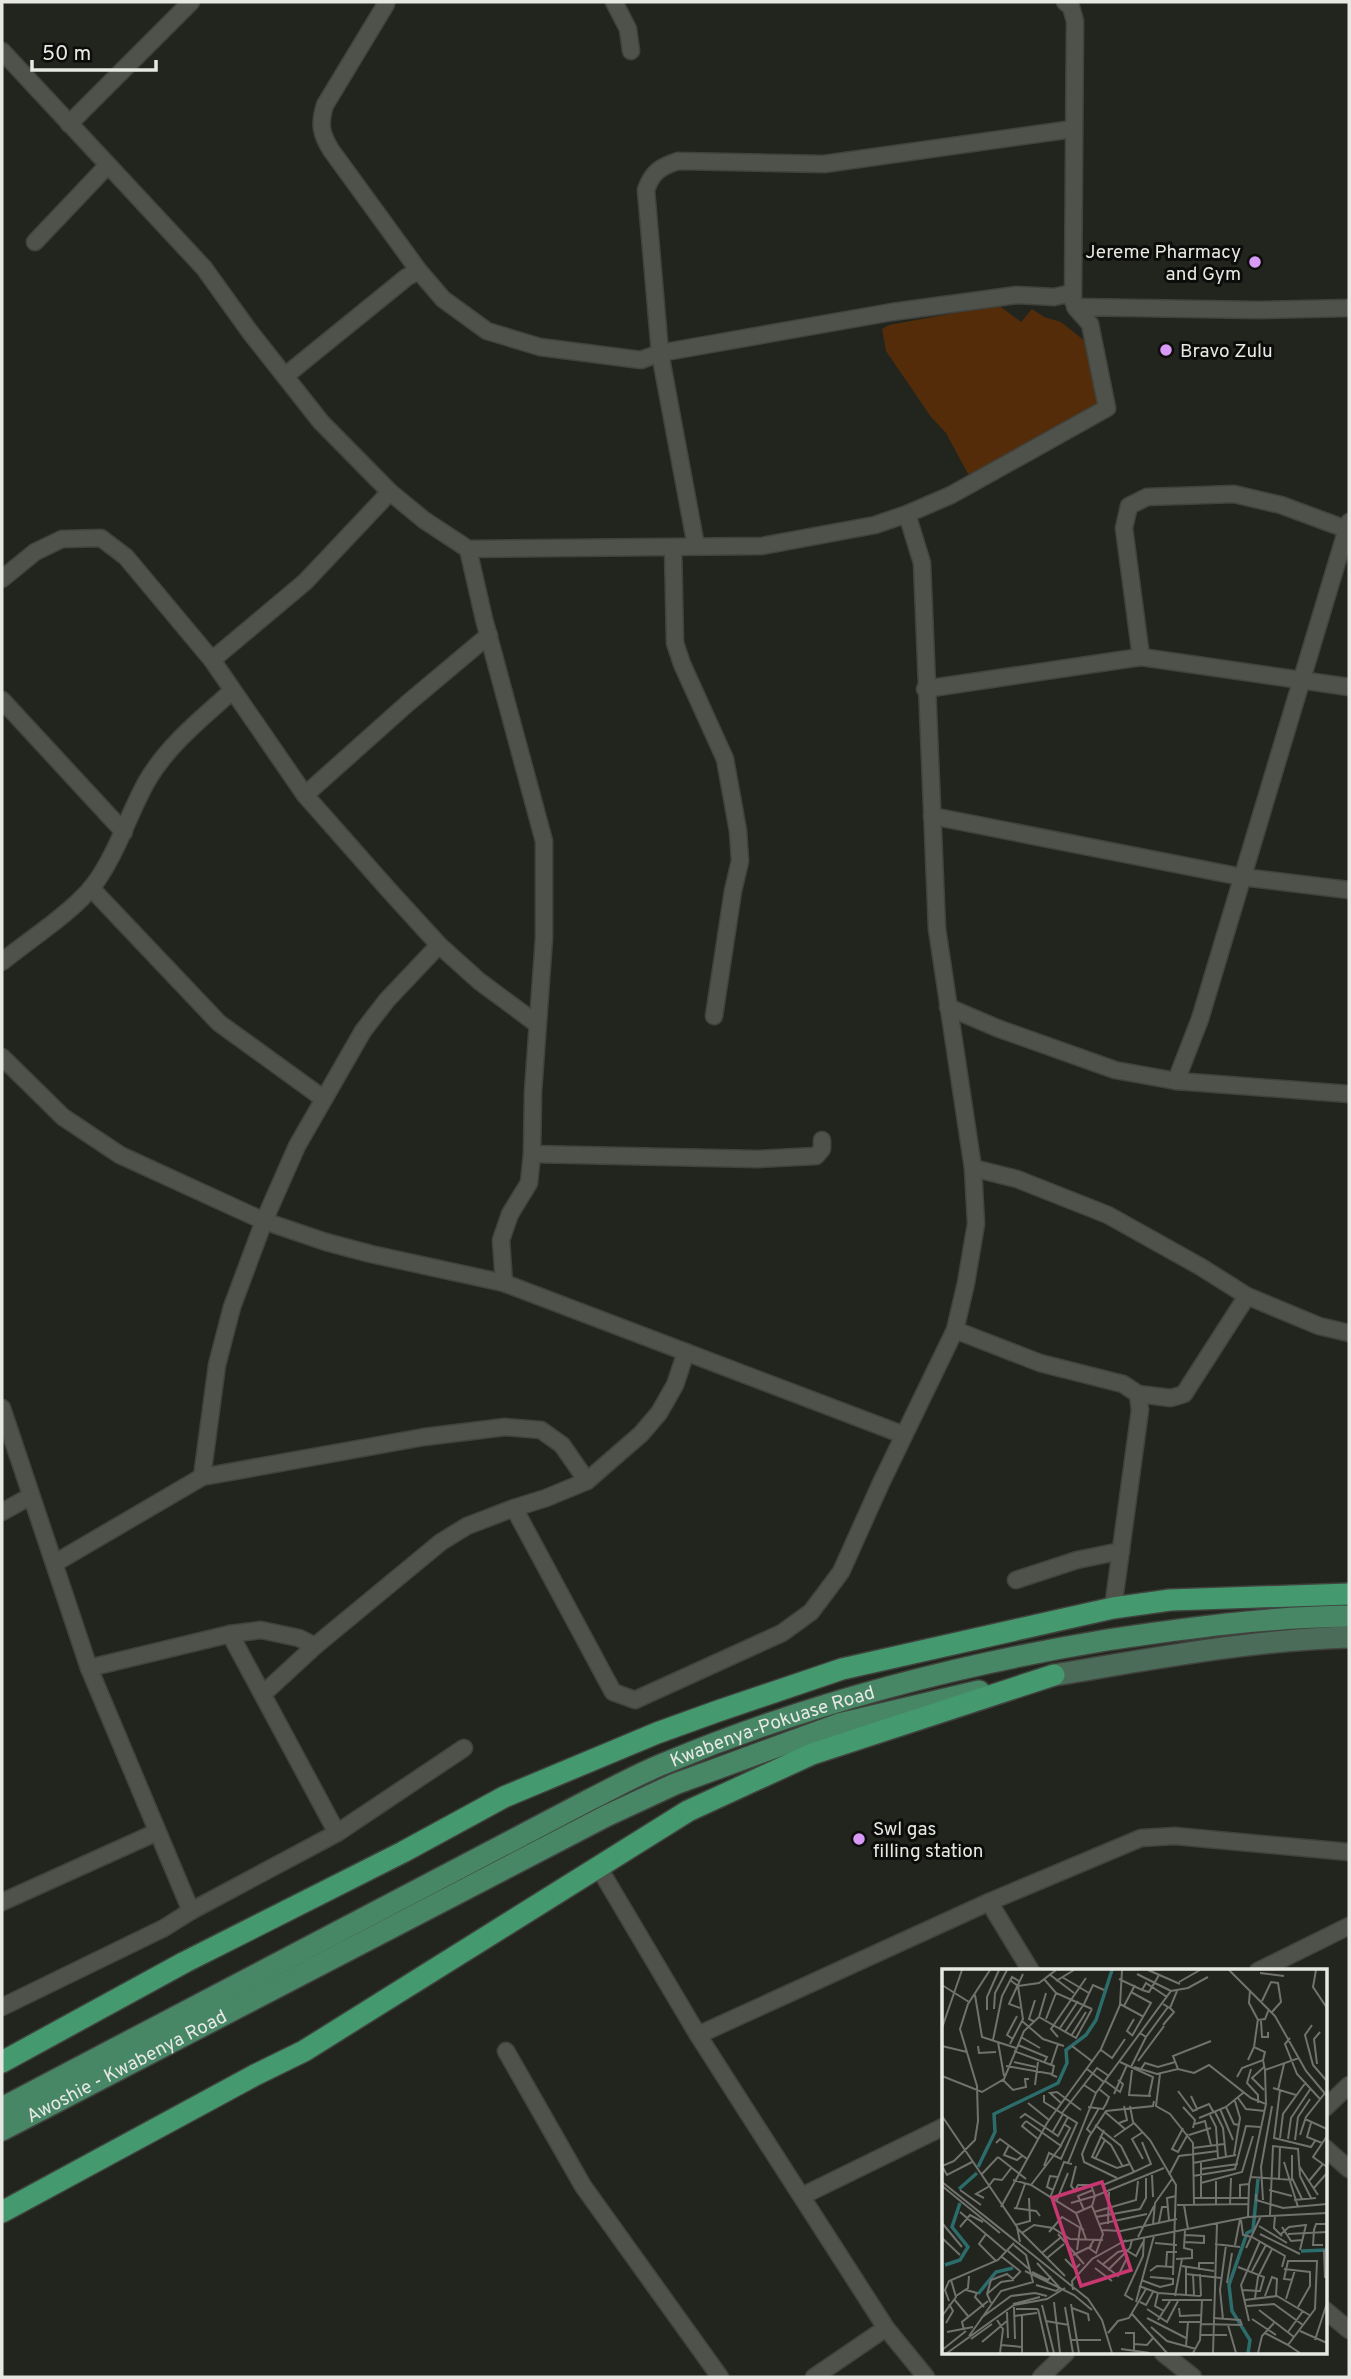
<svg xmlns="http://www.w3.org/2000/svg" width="1351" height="2379" font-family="Overpass,sans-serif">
<rect width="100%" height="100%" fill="#22241e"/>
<!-- green -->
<path fill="#542c09" d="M988 307H1001L1021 322 1032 309 1044 317 1061 322 1091 346 1102 407 991 469 968 474 946 433 931 417 886 351 882 329 889 325Z"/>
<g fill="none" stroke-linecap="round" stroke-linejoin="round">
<!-- minor casing -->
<g stroke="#40423d" stroke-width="19">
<g id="minor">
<path d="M614 2 628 29 631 51"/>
<path d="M1065 2 1071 7 1075 21 1073 301"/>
<path d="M386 4 325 105C319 124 321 134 331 150L419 271 443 299 487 331 540 347 641 360 660 353 892 312 1017 295 1054 297 1072 293"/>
<path d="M2 51 204 268 250 332 321 422 390 492 424 520 468 549 762 546 875 525 907 514 951 495 1107 408 1090 324 1075 307 1258 310 1349 308"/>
<path d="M69 124 191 2"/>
<path d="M35 242 108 165"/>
<path d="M285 376 407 277 419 271"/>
<path d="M696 546 660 353 646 190C652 172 660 167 678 161L824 164 1073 129"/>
<path d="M673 547 675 643 682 664 725 759 738 831 740 861 733 891 714 1016"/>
<path d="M468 549 484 619 544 841V938L533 1092 532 1154 529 1183 510 1214 501 1240 504 1283"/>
<path d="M2 579 35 552 62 539 101 538 126 557 212 660 305 795 387 888 439 945 479 981 537 1024"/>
<path d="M1141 657 1124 528 1129 506 1147 497 1234 494 1281 505 1346 529"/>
<path d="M212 660 305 582 390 492"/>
<path d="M925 689 1141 657 1349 687"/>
<path d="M2 700 124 832"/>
<path d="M305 795 408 703 489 635"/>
<path d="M932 816 1242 877 1349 890"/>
<path d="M91 888 219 1023 324 1099"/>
<path d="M2 962C30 939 70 914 93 886 117 854 128 815 147 781 168 745 201 719 232 691"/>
<path d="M948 1007 997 1028 1115 1070 1176 1081 1349 1094"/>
<path d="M2 1057 63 1117 120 1155 264 1221 326 1242 371 1254 504 1283 904 1435"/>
<path d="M1176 1081 1200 1019 1349 522"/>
<path d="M532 1154 758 1159 816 1156 822 1149V1140"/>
<path d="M973 1168 1017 1179 1108 1215 1201 1267 1247 1296 1319 1326 1349 1333"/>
<path d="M955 1330 1040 1363 1123 1384 1138 1394 1140 1410 1113 1608"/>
<path d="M686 1352 675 1385 659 1413 641 1434 587 1481 546 1498 514 1508 613 1692 635 1700 782 1633 811 1612 841 1572 881 1483 955 1330 966 1283 976 1224 973 1168 937 929 922 563 907 514"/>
<path d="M1138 1394 1171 1398 1184 1394 1247 1296"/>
<path d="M2 1408 89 1668 191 1911 337 1833 464 1748"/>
<path d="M202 1477 217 1365 232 1307 264 1221 297 1146 363 1031 387 1000 439 945"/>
<path d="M2 1512 31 1496"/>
<path d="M55 1563 202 1477 424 1437 505 1427 541 1430 562 1445 587 1481"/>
<path d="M1016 1580 1077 1560 1121 1551"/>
<path d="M230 1634 337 1833"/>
<path d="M89 1668 230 1634 261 1630 299 1638 315 1646 441 1542 467 1526 514 1508"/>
<path d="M263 1694 315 1646"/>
<path d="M599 1868 698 2035 744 2107 886 2328 926 2377"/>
<path d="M2 1902 157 1832"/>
<path d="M989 1902 1031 1971"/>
<path d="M1258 1971 1349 1926"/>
<path d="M2 2007 164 1928 191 1911"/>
<path d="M698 2035 989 1902 1141 1838 1175 1836 1349 1852"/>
<path d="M506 2051 583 2186 720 2377"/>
<path d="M1325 2108 1349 2085"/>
<path d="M1325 2148 1349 2169"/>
<path d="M802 2196 943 2127"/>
<path d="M1325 2310 1349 2330"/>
<path d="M1163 2353 1193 2377"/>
<path d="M814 2377 886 2328"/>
<path d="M1041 2377 1066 2353"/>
</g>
</g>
<!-- secondary casing -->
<g stroke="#40423d" stroke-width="24">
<path id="secondary" d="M1054 1675C1152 1659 1250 1640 1349 1637"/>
</g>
<!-- primary casing -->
<g stroke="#40423d" stroke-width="24">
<g id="primary">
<path id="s1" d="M2 2108 591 1799C617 1786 642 1772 668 1762 809 1703 956 1665 1107 1640 1187 1628 1268 1617 1349 1616"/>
<path id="s2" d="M2 2130 606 1816 675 1784 839 1724 979 1691"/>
</g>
</g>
<!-- trunk casing -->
<g stroke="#40423d" stroke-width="24">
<g id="trunk">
<path d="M2 2062 185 1962 403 1852 504 1797 657 1733 718 1711 842 1669 1113 1608 1170 1600 1349 1594"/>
<path d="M2 2212 255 2075 304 2051 688 1811 812 1754 1054 1675"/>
</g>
</g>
<!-- minor -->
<use href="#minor" stroke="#4f514b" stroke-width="16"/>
<!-- secondary -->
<use href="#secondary" stroke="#4b6c58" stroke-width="21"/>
<!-- primary -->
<use href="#primary" stroke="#478766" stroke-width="21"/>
<!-- trunk -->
<use href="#trunk" stroke="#44996f" stroke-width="21"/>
</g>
<!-- markers -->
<g fill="#d99af7" stroke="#0c0d0a" stroke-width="2.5">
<circle cx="1255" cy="262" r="7"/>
<circle cx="1166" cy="350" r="7"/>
<circle cx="859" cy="1839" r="7"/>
</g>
<g text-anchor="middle" stroke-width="6" stroke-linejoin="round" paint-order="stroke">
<!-- poi labels -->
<g font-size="19" fill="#e7e8e4" stroke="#0c0d0a" text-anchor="start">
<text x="1241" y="258" text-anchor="end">Jereme Pharmacy<tspan x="1241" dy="22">and Gym</tspan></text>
<text x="1180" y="357">Bravo Zulu</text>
<text x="873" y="1835">Swl gas<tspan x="873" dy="22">filling station</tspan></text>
</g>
<!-- street labels -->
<g font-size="19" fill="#e7e8e4" stroke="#0c0d0a">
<text dy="7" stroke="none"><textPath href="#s1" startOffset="861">Kwabenya-Pokuase Road</textPath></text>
<text dy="7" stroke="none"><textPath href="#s2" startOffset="140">Awoshie - Kwabenya Road</textPath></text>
</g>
</g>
<!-- overview -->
<g transform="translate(942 1969)">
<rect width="385" height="385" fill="#22241e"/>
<path fill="none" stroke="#2c6c6b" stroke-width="3.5" d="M36 198 53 163 52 145 116 114 125 94 124 81 144 66 154 51 170 1M17 220 35 204M359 282 385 281M3 296 18 291 26 278 10 258 18 234M36 325 54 303 71 299M306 384 308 371 290 342 287 316 305 264 311 261 316 210"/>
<path fill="none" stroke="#71726d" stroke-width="2" d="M206 1 238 15M287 1 333 47 364 102 385 127M374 1 371 18 385 39M318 4 342 7M107 5 132 24M195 5 229 22M120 8 147 24M102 10 114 24 150 40M177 10 200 21 204 14 225 28M68 11 76 17 81 50 68 75M114 12 132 1M237 13 258 1M0 16 27 33M76 17 97 14 114 1M200 21 207 23 217 6M308 21 307 34 316 51 323 50 327 40M189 23 209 34 190 67M33 26 40 68 74 79M320 32 329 13 336 14 339 33 330 43M142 35 151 16 162 21M178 35 202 48M221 35 228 39 235 22M182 37 193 16M78 39 67 35 81 5M52 40 53 24 65 1M45 41V28L57 1M97 48 134 69 150 40M104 50 114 24M80 52 101 70 122 77M319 52 320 68H326V63M93 53 87 50 93 31M221 56 232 43 228 39M370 56 363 66 371 96 384 111M0 59 20 1M118 59 136 32M123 63 142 35M129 67 144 43M191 67 185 62 192 50M79 68 98 79M116 68 109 60 144 9M204 68 226 38M348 69 343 75 355 105 378 130M71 70 65 66 75 47M51 71 60 27 70 8 77 12M56 73 62 107M76 76 105 88 102 94M0 77 25 83M36 77 37 84 54 83M130 77 151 93M312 78 316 50M159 81 170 89 183 70M72 82 112 97 110 106 115 108M306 91 312 78 323 83 321 91M196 92 222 57M72 93 94 98M178 93 211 108 207 127M375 95 372 70 378 63M109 96 116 75M64 97 110 105M189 98 204 68 198 64M192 98 215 105 236 100 252 104 267 96 309 129 324 135 307 215 306 248M322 98 310 109 322 121M145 100 162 113 229 22 246 19 266 8M199 100 203 94 216 98 233 93M236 100 231 87 269 72M309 100 305 114 316 126V134M190 101 187 126 209 127M218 105 214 137 228 145 251 174 252 236M0 107 40 123 62 110 82 62 97 48 104 24M295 108 300 99 321 91 323 101M61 111 71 121 84 118 83 110H87M163 112 178 123 181 115 176 111M93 116 96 93M142 116 154 124 162 113M331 119 354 126M336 121 342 95M338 121 332 169 369 178 373 172M236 122 251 142 256 140M172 125 185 96M102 126V133L135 154 119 190 107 184 102 197M249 127 255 140 267 135 272 144M296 129 304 140 323 142M86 134 107 151M119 134 108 124 115 123 139 141M324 135 323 101 357 89M188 137 191 153 208 171 234 216 231 306M146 138 161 140 164 135 167 128 157 120M241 138 253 151 251 159M284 138 292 155 297 156M278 140 291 171M163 143 183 160M273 143 281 159 284 188M120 144 155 99 167 107M268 146 274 158 276 189M0 147 75 258 78 273M78 149 83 145 116 167 126 148M257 149 284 138 301 124M363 150 385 160M84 152 119 177 89 216M84 152 80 157 96 170M177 154 185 151 182 137M369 154 365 168 380 174M253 155 263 152 269 176M153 156 179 177 192 203 209 195 200 173M241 159 230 180 236 183 246 165M162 161 150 188 175 199 188 195M110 164 121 145M149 164 145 160 157 139M247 166 269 159M358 166 364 148 383 124M158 167 169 176 181 198M385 167 371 188 385 198M172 168 192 154M338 169 341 145 364 113M346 170 349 149 369 119M353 171 356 148 368 130M54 174 58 170 85 190M67 176 62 186 75 191 80 187M119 176 128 159 122 155M251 179 282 175M292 186 298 149 293 132M350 186V209L360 230M56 188 84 210M153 190 163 171M201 190 190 170 201 163M12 192 33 171 36 152 35 117 18 60 26 35 48 1M12 192 0 197 5 206 30 193M342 193 356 238M126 194 154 124M251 194 294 186M357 197 376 226M259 200 296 195M39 206 56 188M210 206 211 228M227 206 237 187 276 182M251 207 293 200 304 157 318 158M309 208 351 211M175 209 142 193 140 185 147 168 164 142 211 137 212 132M337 210 338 177M71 211 89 216 134 244 150 237 153 227 222 199M367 212 381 195M0 213 146 330 160 351 170 384M259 214 300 203 311 167M161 216 192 203M0 217 58 264M46 218 52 210 60 211 70 198M371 220 385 204M18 221 39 236M111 221 105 218 108 207 116 208M327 221 350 227M133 222 136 216H149L153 227M134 223 129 217 134 197M314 225V231L341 239 385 235M298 228V216L307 215M42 229 34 225 46 218M108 229 122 193 130 195M251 229H306M259 229V193M321 231 319 198 330 137M352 231 374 229M114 233 126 204M129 234 153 227M235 236 306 235M242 236 246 260M274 236V212M288 236 289 209M150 237 161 265 154 284 147 279 152 271M59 238 105 154 159 80 178 36 180 1M72 239 94 242 98 247M74 240 83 215M142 241 136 227 151 221M18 243 65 283M152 243 194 231 196 212M134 244 144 270M328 246 331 177 356 180 358 207 369 229M333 247 332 259 340 267M154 248 198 240 204 229V209M227 251 225 229 234 227M299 251 301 266 310 268M217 253 220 238H226M0 254 20 278M158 255 205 245M166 255 167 223M211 255 213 234 230 210M73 256 88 252 87 229M317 257 345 274M18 258 28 246 41 253M340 258 349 272 360 271M75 259 123 307M160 261 179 262 235 250M107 263 120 248 142 261M80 264 92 256 111 259 128 270 161 271M44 265 37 275 54 292M116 265 142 295M318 265 358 285M339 265 347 258 364 256 358 281M346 265 385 263M196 268 212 237M310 268 343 287 340 298M0 269 18 286M180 273 306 248 385 244M243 273 262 274V267L243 266M213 274 235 276M273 275 298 278M293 276 298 250M381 276H371L372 261 374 255H385M304 279 319 247M135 281 138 259M382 281 383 309M66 282 87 300M100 284 118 269M131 286 150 277M60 288 78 302M105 289 122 275M123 290 133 300 138 295M234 290 250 289V281L242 279 243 261M155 291 176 307 185 289M160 296 176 283 184 281 194 287 201 273M240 297 272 302M224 298 225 283H235M296 298 322 308 318 322 300 321M153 299 170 312M342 300 368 303V317L356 338M166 301 188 279 190 271M257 301V294H272M83 302 132 326 150 341M208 302 215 297 231 298M310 302 324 276M90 303 106 311 109 307M244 305 279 309M251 305 252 326M258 305 259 327M199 311 218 318 231 315V310L208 308M351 311 342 310 346 292H375L373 340 346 376 358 384M285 314 290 284M94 316 114 322 118 319 95 294M197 317 216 324 259 327M24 321 35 324 33 328 42 338M131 321 130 312 150 290 184 271M216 324 213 337 222 342M45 325 49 311 65 305 71 310 79 302M244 326V297M14 327 26 319 27 307M233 327 240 290M323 327 330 308 335 310 334 327M313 329 316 308 330 280M12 330 26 347M344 330 353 301M191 331 183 326 201 287 202 268M220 331H270M303 331 335 327 369 347M7 332 3 321 7 312 56 291 72 274M112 333 118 384M194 333 212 267M198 333 204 336 211 323M49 334 45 325 59 313 72 311M71 335 98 328M129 335 137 384M100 336 112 384M305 337 332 335 361 356M72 338 73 370M123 338 131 384M130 339 146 345 147 352M237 339 238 347 259 346M74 340H96M96 340 106 384M205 340 225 353 236 332M317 341 352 368M65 343 66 369M190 345 225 384M0 347 14 328 9 311M73 347 95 344M39 349 69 327 93 324 105 327 97 325M205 349 244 369M271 349 298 351 300 356M281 350 278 321 284 276M310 350 334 366M55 351 61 360 58 384M216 351 228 332M104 352 127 356M307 352 299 316 318 272M237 353H259M4 354 11 342 7 335M259 355 300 356M286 356 294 384M209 358 225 372 254 380M22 361 20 353 46 332M358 362 385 374M5 363 31 358M346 363 361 342M166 364 176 352 187 349 204 320M183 364H192V382M323 364 346 376M258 366H285M27 367 59 322 91 313 84 286 72 276M29 370 50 355M128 371H159M373 371 385 334M40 373 66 351M192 375 205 376 212 368M59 376 80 378M244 377 246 353M179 380 208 384M0 381 24 362M5 384 72 336 105 330 123 319M80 384V347M251 384 258 371 260 331M271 384 275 254M316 384 320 367 332 354"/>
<path fill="#c83770" fill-opacity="0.15" stroke="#c83770" stroke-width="3.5" d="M160 213 189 301 139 317 110 229Z"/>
<rect width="385" height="385" fill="none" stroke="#e7e8e4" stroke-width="3.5"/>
</g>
<!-- border -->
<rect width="1351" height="2379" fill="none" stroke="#e7e8e4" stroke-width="7"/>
<!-- scale -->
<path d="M32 60v10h124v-10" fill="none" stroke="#e7e8e4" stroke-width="3.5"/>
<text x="42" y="60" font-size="21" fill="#e7e8e4" stroke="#0c0d0a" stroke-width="5" paint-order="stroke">50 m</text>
</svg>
